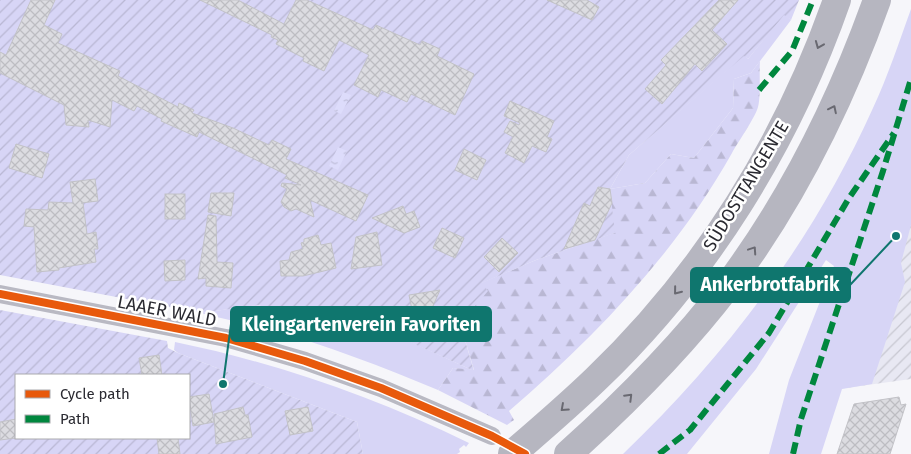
<svg xmlns="http://www.w3.org/2000/svg" width="911" height="454" font-family="'Fira Sans',sans-serif">
<defs>
<pattern id="industrial-furrows" width="10" height="10" patternUnits="userSpaceOnUse" patternTransform="scale(1.25)"><rect width="10" height="10" fill="#e8e8f3"/><path d="M-1 1l2-2M0 10L10 0M9 11l2-2" fill="none" stroke="#c7c7d1"/></pattern>
<pattern id="forest-firs" width="22" height="20" patternUnits="userSpaceOnUse" patternTransform="scale(1.25)"><rect width="22" height="20" fill="#d7d5f6"/><path d="M5 1l3.5 6h-7zM16 11l3.5 6h-7z" fill="#b9b7d3"/></pattern>
<pattern id="garden-furrows" width="10" height="10" patternUnits="userSpaceOnUse" patternTransform="scale(1.25)"><rect width="10" height="10" fill="#d7d5f6"/><path d="M-1 1l2-2M0 10L10 0M9 11l2-2" fill="none" stroke="#b9b7d3"/></pattern>
<pattern id="water-ripples" width="26" height="14" patternUnits="userSpaceOnUse" patternTransform="scale(1.25)"><rect width="26" height="14" fill="#dddcfb"/><path d="M2 4q2-2 4 0t4 0M15 11q2-2 4 0t4 0" fill="none" stroke="#bebdd8"/></pattern>
<pattern id="building-cross-hatch" width="8" height="8" patternUnits="userSpaceOnUse" patternTransform="scale(1.25)"><rect width="8" height="8" fill="#dcdce1"/><path d="M0 0l8 8M0 8l8-8" fill="none" stroke="#bdbdc2"/></pattern>
</defs>
<rect width="100%" height="100%" fill="#f6f6fa"/>
<!-- industrial -->
<path fill="url(#industrial-furrows)" d="M911 143V379L831 390Z"/>
<!-- grass -->
<g fill="#d7d5f6">
<path d="M911 9V225L901 263 905 282 872 384 842 389 821 454H769L789 380 834 266 826 260 756 369 687 454H623C728 353 813 241 873 108 888 76 899 42 911 9Z"/>
<path d="M784 14 791 20 751 73 734 79 733 108 694 158 671 154 645 183 610 189 629 155 744 55 748 59Z"/>
<path d="M256 305 411 342 474 371 453 368 438 390C383 367 326 345 268 329 246 323 223 319 201 313Z"/>
<path d="M175 342C277 363 375 397 469 443L466 447 464 445 459 449 460 452 457 454H363L357 422 178 353 174 350Z"/>
</g>
<!-- forest -->
<path fill="url(#forest-firs)" d="M760 61C759 73 761 96 758 107 755 118 738 142 732 153 676 253 595 337 509 411L514 420 507 425 438 390 453 368 474 370 460 323 487 291 481 283 536 260 614 233 610 189 645 183 671 154 694 158 733 108 734 79 751 73Z"/>
<!-- garden -->
<g fill="url(#garden-furrows)" fill-rule="evenodd">
<path d="M0 0H799L791 20 784 15 748 59 744 56 629 155 610 189 615 233 536 260 482 283 488 291 460 323 474 371 410 342 257 305 201 313 0 275Z"/>
<path d="M0 310 167 341 168 348 178 353 357 422 363 454H0ZM16 375H189V438H16Z"/>
</g>
<!-- water -->
<g fill="url(#water-ripples)">
<path d="M343 92 351 95 341 114 334 111Z"/>
<path d="M338 147 347 151 338 170 329 166Z"/>
</g>
<!-- building -->
<g fill="url(#building-cross-hatch)" stroke="#c2c2c7">
<path d="M31 0H55L44 25 62 34 58 43 120 71 118 76 178 107 179 103 194 110 192 113 233 128 269 145 272 140 291 149 286 159 368 195 356 221 310 200 314 217 296 209 291 211 284 207 281 202 287 189 281 186 282 183 301 185 285 178 287 175 199 132 197 137 161 121 162 119 137 106 134 111 112 100 110 127 88 120 89 127 66 125 64 105 0 73V52L6 55Z"/>
<path d="M200 0H238L284 24 296 0H307L373 30 376 25 420 45 422 41 440 49 437 56 474 74 455 115 411 94 407 102 381 90 378 97 354 85 369 55 339 40 324 71 303 61 304 58 276 44 278 40 271 37 272 35Z"/>
<path d="M547 0H587L599 7 592 20Z"/>
<path d="M719 0H738L712 30 727 44 702 71 695 64 662 104 645 89 666 65 661 60Z"/>
<path d="M510 101 554 121 547 137 552 139 546 152 532 146 524 163 505 153 513 137 504 132 510 121 519 125 520 123 504 116Z"/>
<path d="M16 144 49 154 42 178 9 168Z"/>
<path d="M464 149 486 160 477 180 455 170Z"/>
<path d="M95 179 98 201 81 203H83L87 234 96 232 98 249H94L96 262 59 268V270L37 272 34 227 24 226 26 209 48 210 49 202 73 203 70 182Z"/>
<path d="M598 187 610 189 612 203 595 240 564 249 584 203 590 206Z"/>
<path d="M211 193H234L231 216 208 212Z"/>
<rect x="165" y="194" width="20" height="25"/>
<path d="M403 206 406 214 414 211 420 227 404 233 372 218Z"/>
<path d="M208 215 216 216 217 262 233 263 231 288 206 286V278L198 279Z"/>
<path d="M442 228 464 238 455 258 433 248Z"/>
<path d="M377 232 382 265 351 269 356 237Z"/>
<path d="M318 235 321 245 331 243 336 268 303 276H281L280 261 289 260 291 252 303 249 301 243 304 242V239Z"/>
<path d="M502 238 518 253 499 272 484 257Z"/>
<path d="M185 260V280L165 281 164 261Z"/>
<path d="M440 290 418 340 409 295Z"/>
<path d="M159 355 162 375H142L139 358Z"/>
<path d="M209 394 214 422 193 426 189 397Z"/>
<path d="M899 397 901 405 906 404 890 454H837L854 404Z"/>
<path d="M243 407 245 415H248L252 437 216 444 214 414Z"/>
<path d="M308 407 313 431 290 435 285 411Z"/>
<path d="M16 419V438L0 440V422Z"/>
<path d="M157 438H178L180 454H159Z"/>
</g>
<g fill="none" stroke-linecap="round" stroke-linejoin="round">
<!-- minor -->
<path stroke="#b9b9c3" stroke-width="18" d="M0 294 226 338 305 361 381 388 492 436"/>
<!-- motorway -->
<g stroke="#b6b6c0" stroke-width="28">
<path d="M512 454C540 430 569 405 596 379 706 274 787 143 837 0"/>
<path d="M568 454C626 402 682 346 729 284 793 198 841 101 877 0"/>
</g>
<!-- quiet -->
<g stroke="#00873e" stroke-width="6" stroke-dasharray="12 6" stroke-linecap="butt">
<path d="M759 90 792 51 813 0"/>
<path d="M659 454 690 430 769 333 849 198 894 133"/>
<path d="M793 454 801 419 883 171 911 79"/>
</g>
<!-- cycleway casing -->
<g stroke="#fff" stroke-width="11">
<path id="cycleway" d="M0 294 226 338 305 361 381 388 492 436 525 454"/>
</g>
<!-- cycleway -->
<use href="#cycleway" stroke="#e8590c" stroke-width="8"/>
</g>
<!-- one-way arrows -->
<defs><path id="oneway-chevron" d="M-2-3.5L2.5 0L-2 3.5" fill="none" stroke-width="1.6" stroke-linecap="round" stroke-linejoin="round" transform="scale(1.25)"/></defs>
<g stroke="#696971">
<use href="#oneway-chevron" transform="translate(819 45) rotate(112)"/>
<use href="#oneway-chevron" transform="translate(833 109) rotate(-64)"/>
<use href="#oneway-chevron" transform="translate(753 250) rotate(-56)"/>
<use href="#oneway-chevron" transform="translate(677 291) rotate(129)"/>
<use href="#oneway-chevron" transform="translate(629 397) rotate(-45)"/>
<use href="#oneway-chevron" transform="translate(564 408) rotate(138)"/>
</g>
<g text-anchor="middle" stroke-width="5" stroke-linejoin="round" paint-order="stroke">
<!-- street labels -->
<g font-size="18" fill="#2a2a31" stroke="#fff">
<text transform="translate(746 186) rotate(-59)" y="6">SÜDOSTTANGENTE</text>
<text transform="translate(167 311) rotate(11)" y="6">LAAER WALD</text>
</g>
</g>
<!-- callouts -->
<path fill="none" stroke="#0f766e" stroke-width="2" d="M896 236L850 285M223 384L231 324"/>
<g fill="#0f766e" stroke="#fff" stroke-width="2">
<circle cx="896" cy="236" r="5"/>
<circle cx="223" cy="384" r="5"/>
</g>
<g fill="#0f766e" stroke="#0f766e" stroke-width="2">
<rect x="691" y="268" width="159" height="34" rx="5"/>
<rect x="231" y="307" width="260" height="34" rx="5"/>
</g>
<g font-size="19" text-anchor="middle" font-weight="bold" fill="#fff">
<text x="770" y="291">Ankerbrotfabrik</text>
<text x="361" y="331">Kleingartenverein Favoriten</text>
</g>
<!-- legend -->
<rect x="15" y="374" width="175" height="65" fill="#ffffff" stroke="#aaaaad"/>
<rect x="25" y="390" width="25" height="8" fill="#e8590c" stroke="#aaaaad"/>
<text x="60" y="399" font-size="15" fill="#2a2a31">Cycle path</text>
<rect x="25" y="415" width="25" height="8" fill="#00873e" stroke="#aaaaad"/>
<text x="60" y="424" font-size="15" fill="#2a2a31">Path</text>
</svg>
